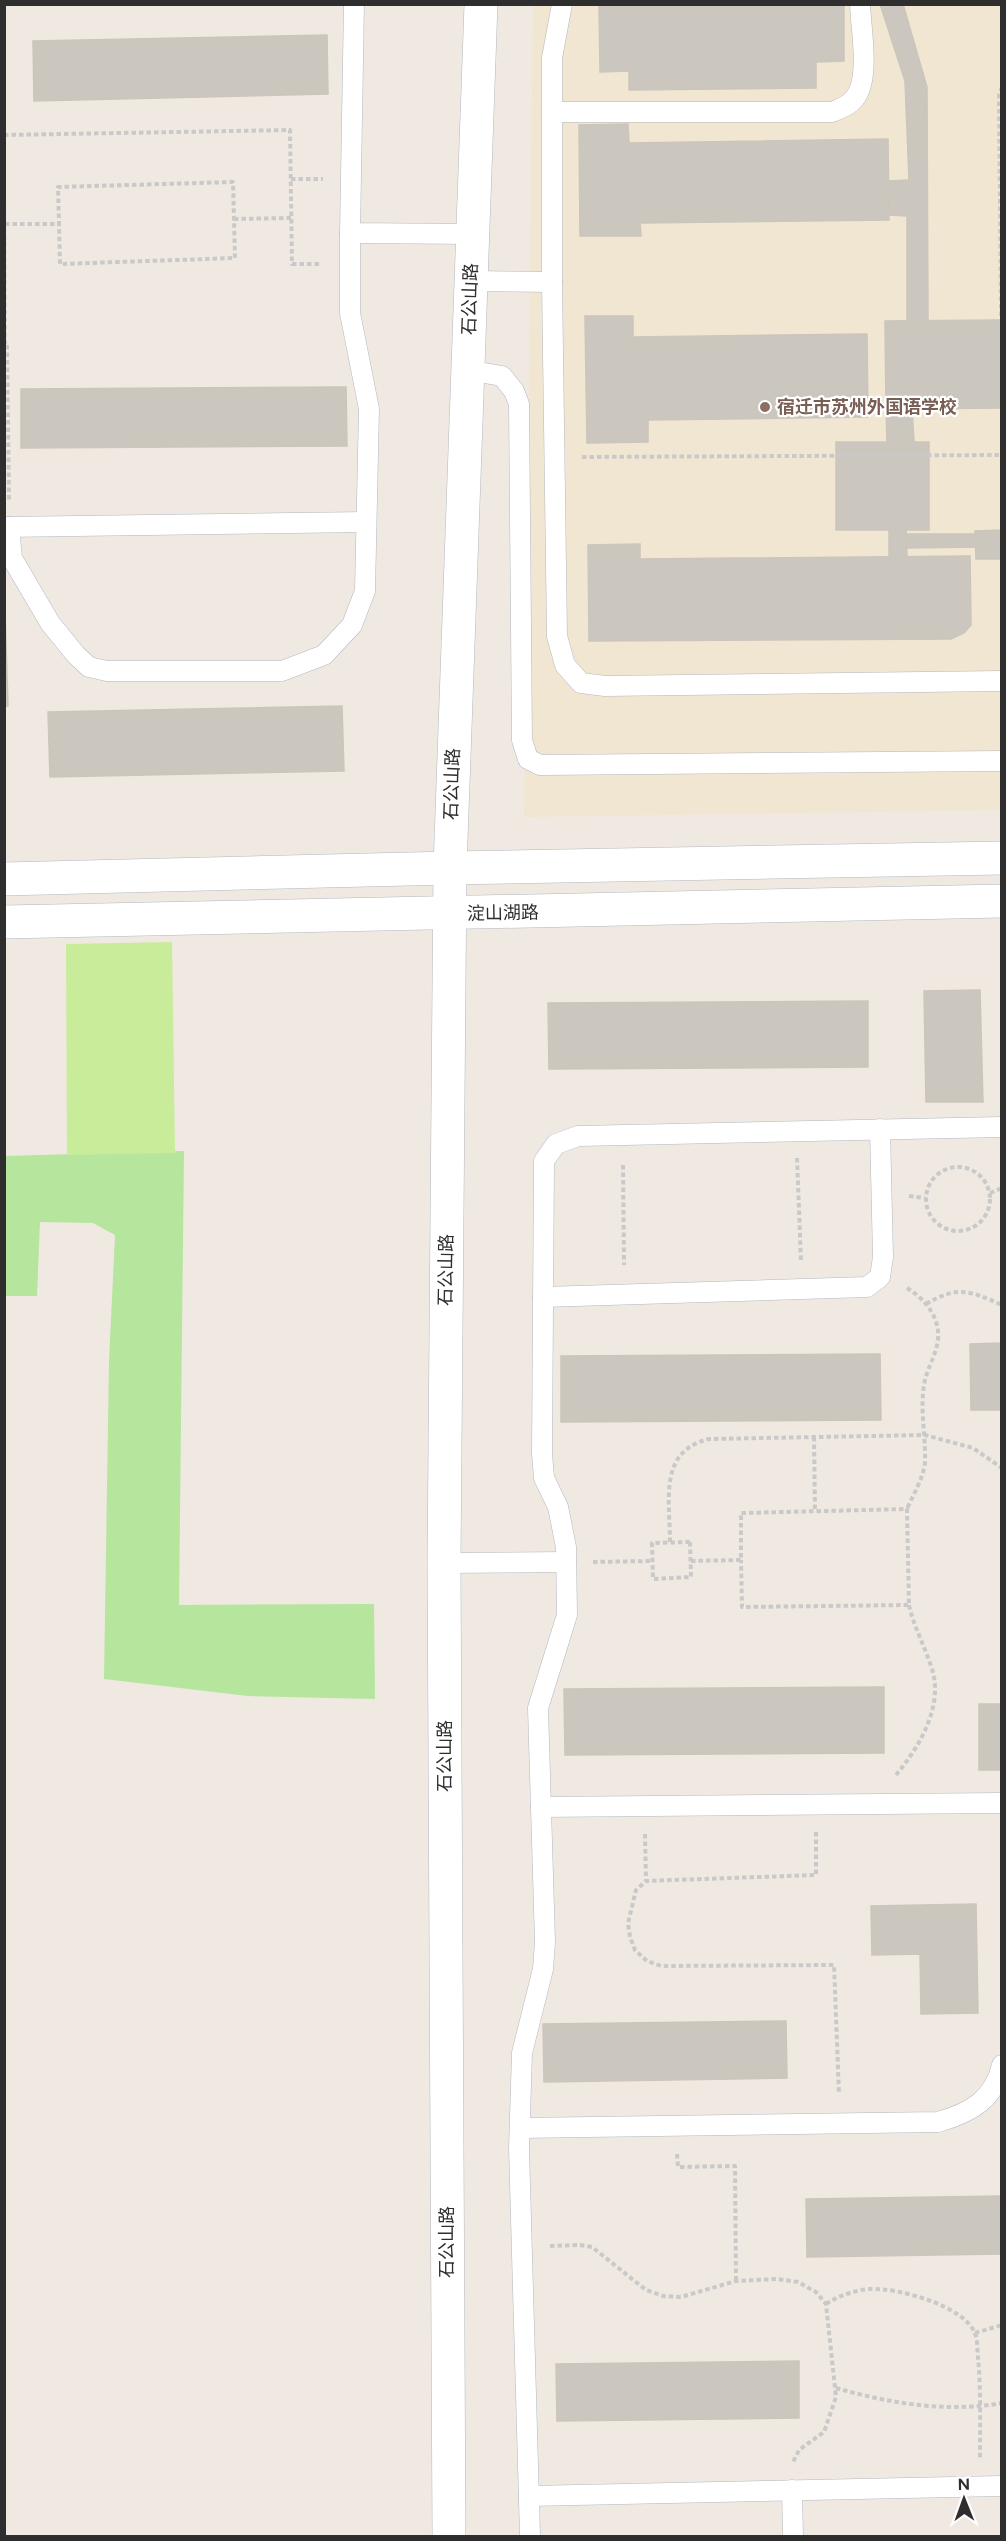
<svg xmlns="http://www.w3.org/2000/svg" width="1006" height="2541" font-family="Figtree,'Noto Sans SC',sans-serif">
<rect width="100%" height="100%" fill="#efe9e1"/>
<!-- education -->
<path fill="#f0e6d1" d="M533 5H1001V810L524 817Z"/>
<!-- green -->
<path fill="#b6e59e" d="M184 1151 179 1605 374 1604 375 1699 248 1696 104 1679 109 1361 115 1235 93 1223 40 1222 37 1296H5L4 1156Z"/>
<!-- pitch -->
<path fill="#c9ec9a" d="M172 942 175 1153 67 1155 66 944Z"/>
<!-- building -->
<g fill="#cbc7bf" stroke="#cbc5ba" stroke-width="1.5">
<path d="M599 4H844V61L816 62V88L629 90V71L600 72Z"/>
<path d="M880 4H903L927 87 928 321H907V216L889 215 888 181 909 180 905 81Z"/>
<path d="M327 35 328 94 34 101 33 41Z"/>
<path d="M628 124 629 143 888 139 889 220 640 223 641 236H580L579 125Z"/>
<path d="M585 316H633V337L867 334 868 417 648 420V442L587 443Z"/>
<path d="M1002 320V408L886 409 885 321Z"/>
<path d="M346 387 347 446 21 448V389Z"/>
<path d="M886 409H912L914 442H887Z"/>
<rect x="836" y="442" width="93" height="88"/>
<path d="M889 530H906L907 556 889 557Z"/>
<path d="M1002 530V559H976L975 531Z"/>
<path d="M906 534H975L976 547 907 548Z"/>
<path d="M640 544V559L970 556 971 625 964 633 951 639 589 641 588 545Z"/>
<path d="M4 580 8 706 4 707Z"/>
<path d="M342 706 344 771 50 777 48 712Z"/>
<path d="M980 990 983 1102H926L924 991Z"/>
<path d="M868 1001V1067L549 1069 548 1003Z"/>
<path d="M1002 1343V1410H971L970 1344Z"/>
<path d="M880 1354 881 1420 561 1422V1356Z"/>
<path d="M884 1687V1753L565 1755 564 1689Z"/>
<rect x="979" y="1704" width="23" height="66"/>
<path d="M976 1904 978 2013 921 2014 920 1954 872 1955 871 1906Z"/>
<path d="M786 2021 787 2078 544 2082 543 2024Z"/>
<path d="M1002 2196V2254L807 2257 806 2199Z"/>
<path d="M799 2361V2418L557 2421 556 2364Z"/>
</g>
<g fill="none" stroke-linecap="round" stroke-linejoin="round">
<!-- service casing -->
<g stroke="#b4b7c1" stroke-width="21">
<g id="service">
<path d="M354 4 350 233 473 234"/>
<path d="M552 112H832C842 108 853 104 858 93 869 72 861 29 860 4"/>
<path d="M470 281 552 282V58L562 4"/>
<path d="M552 282 557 636 565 665 581 683 605 686 1002 681"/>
<path d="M467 370 502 376 514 391 519 404 522 740 528 759 540 765 1002 761"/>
<path d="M4 527 366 522"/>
<path d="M9 527 12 558 50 623 76 655 89 667 107 671H282L324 655 352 625 365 591 369 409 350 313V233"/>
<path d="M543 1297 867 1287 880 1277 883 1257 880 1129"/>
<path d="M444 1563 566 1562"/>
<path d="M541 1807 1002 1803"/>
<path d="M520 2128 938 2122C970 2113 994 2100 1002 2065"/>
<path d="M792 2490 793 2536"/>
<path d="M529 2496 1002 2486"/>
<path d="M530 2536 519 2148 522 2053 543 1969 545 1942 538 1708 567 1615 566 1547 558 1507 544 1478 542 1454 544 1161 556 1144 578 1136 1002 1127"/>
</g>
</g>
<!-- minor casing -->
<g stroke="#b4b7c1" stroke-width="34">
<g id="minor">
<path d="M4 879 450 868 1002 858"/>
<path d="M4 922 1002 901"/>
</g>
</g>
<!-- tertiary casing -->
<g stroke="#b4b7c1" stroke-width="34">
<path id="tertiary" d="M449 2536 444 1563 450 868 481 4"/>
</g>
<!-- path -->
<g stroke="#c9c9c9" stroke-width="4" stroke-dasharray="4.5 3" stroke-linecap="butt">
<path d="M1002 87 999 95 1002 409"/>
<path d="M4 135 290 130 292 264H322"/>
<path d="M291 179H323"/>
<path d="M4 190 5 345"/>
<path d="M234 219 291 218"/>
<path d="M5 224H59L58 187 233 182 235 258 60 264 59 224"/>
<path d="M7 345 9 500"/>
<path d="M582 457 1002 455"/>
<path d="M797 1158 801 1262"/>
<path d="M623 1165 624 1265"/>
<circle cx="958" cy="1199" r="32"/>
<path d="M990 1193 1002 1188"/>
<path d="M909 1196 925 1198"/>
<path d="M907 1288C922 1297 936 1312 938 1331 940 1348 929 1364 925 1380 919 1407 926 1434 925 1462 924 1477 913 1495 907 1509"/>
<path d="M926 1304C958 1285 970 1291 1002 1305"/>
<path d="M814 1437 815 1512"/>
<path d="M670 1542C670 1500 658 1451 709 1439L925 1435 973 1448 1002 1468"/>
<path d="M690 1542 691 1577 653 1579 652 1543Z"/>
<path d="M691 1561 741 1560V1513L907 1509 909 1605 742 1607 741 1560"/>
<path d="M593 1562 652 1561"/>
<path d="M896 1775C920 1746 945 1704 931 1666 924 1645 914 1627 909 1605"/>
<path d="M816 1832V1875L646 1881 636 1890 628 1923 630 1937 635 1950 647 1961 661 1966 834 1965 839 2094"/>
<path d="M645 1834 646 1881"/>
<path d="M677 2154 678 2167 735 2166 736 2281"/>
<path d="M550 2246 580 2245 592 2247 646 2290 663 2296 681 2297 736 2281 777 2279 798 2282 816 2292 826 2304 836 2397 824 2432 799 2450 793 2462"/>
<path d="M826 2304C840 2295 853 2291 869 2289 896 2287 966 2306 975 2334 978 2340 977 2350 978 2357 981 2390 980 2424 980 2458"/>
<path d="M975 2333 1002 2325"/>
<path d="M836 2388C888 2403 947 2413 1002 2403"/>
</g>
<!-- service -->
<use href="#service" stroke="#fff" stroke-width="20"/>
<!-- minor -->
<use href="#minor" stroke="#fff" stroke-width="33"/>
<!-- tertiary -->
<use href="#tertiary" stroke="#fff" stroke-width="33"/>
</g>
<!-- markers -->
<circle fill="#8d6e63" stroke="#fff" stroke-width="2" cx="765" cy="407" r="6"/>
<g text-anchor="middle" stroke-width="4.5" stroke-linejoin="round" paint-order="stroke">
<!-- street labels -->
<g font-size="18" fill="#2e2e2e" stroke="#fff">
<text transform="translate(470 299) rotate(-88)" y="6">石公山路</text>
<text transform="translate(452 784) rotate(-88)" y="6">石公山路</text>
<text transform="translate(503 913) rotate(-1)" y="6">淀山湖路</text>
<text transform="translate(446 1270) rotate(-89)" y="6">石公山路</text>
<text transform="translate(445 1756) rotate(-90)" y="6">石公山路</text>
<text transform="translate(447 2242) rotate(-90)" y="6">石公山路</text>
</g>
<!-- education labels -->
<g font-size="18" font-weight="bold" fill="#785e54" stroke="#fff" text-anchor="start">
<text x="777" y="413">宿迁市苏州外国语学校</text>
</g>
</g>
<!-- border -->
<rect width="1006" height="2541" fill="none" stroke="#2e2e2e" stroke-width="12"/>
<!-- north arrow -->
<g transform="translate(964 2499) rotate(359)" stroke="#ffffff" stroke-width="4.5" paint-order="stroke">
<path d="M0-4.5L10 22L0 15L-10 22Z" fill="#2e2e2e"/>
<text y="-9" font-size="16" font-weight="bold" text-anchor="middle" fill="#2e2e2e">N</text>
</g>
</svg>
